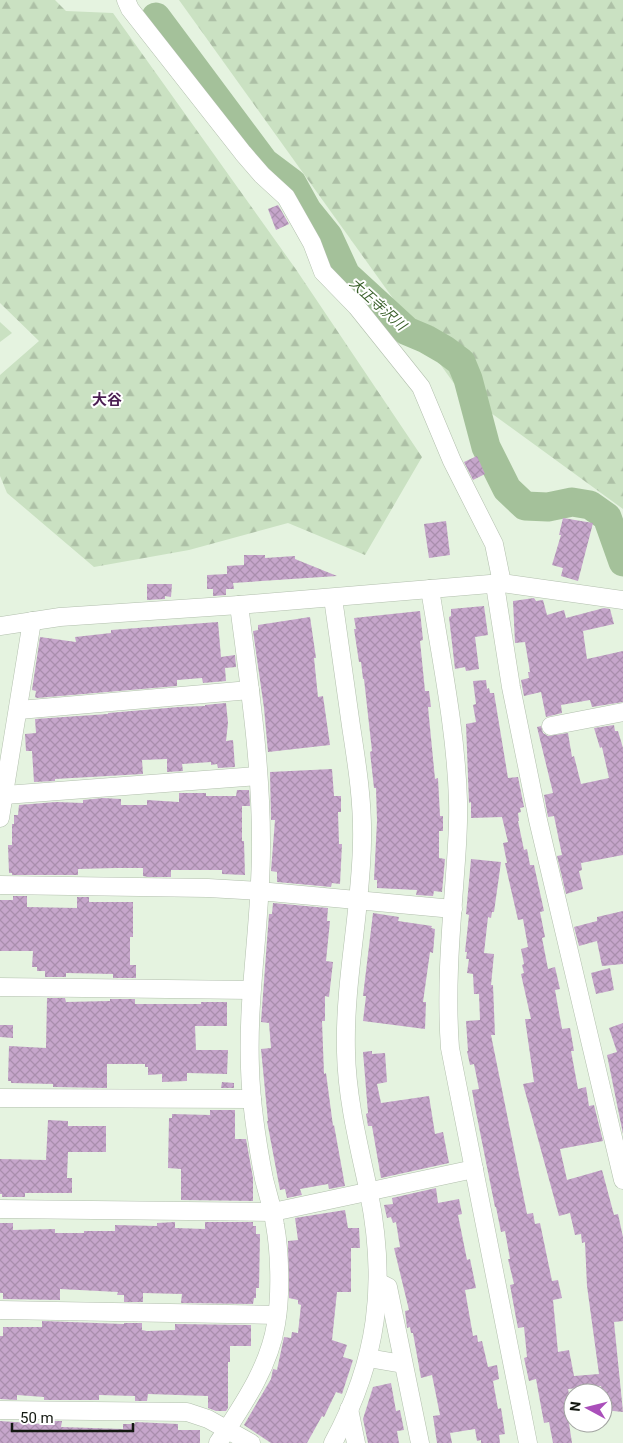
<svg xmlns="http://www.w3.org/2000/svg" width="623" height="1443" font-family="Roboto,'Noto Sans JP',sans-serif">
<defs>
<pattern id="forest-firs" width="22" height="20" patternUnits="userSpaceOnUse" patternTransform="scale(1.25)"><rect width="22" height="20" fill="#cae1c2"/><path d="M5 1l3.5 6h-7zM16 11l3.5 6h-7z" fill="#adc0a6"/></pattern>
<pattern id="building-cross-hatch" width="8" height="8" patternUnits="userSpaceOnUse" patternTransform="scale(1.25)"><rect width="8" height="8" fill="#c6a6cb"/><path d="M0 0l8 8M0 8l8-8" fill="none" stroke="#a98ead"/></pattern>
</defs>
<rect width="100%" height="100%" fill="#e5f3e0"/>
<!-- green -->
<path fill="#cae1c2" d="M0 322 12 333 0 342Z"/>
<!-- forest -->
<g fill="url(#forest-firs)">
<path d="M0 0H55L66 11 113 13 295 268 422 457 365 555 288 523 189 550 94 567 7 493 0 476V375L39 341 0 303Z"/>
<path d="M179 0H623V509L458 389Z"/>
</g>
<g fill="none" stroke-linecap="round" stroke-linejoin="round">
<!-- river -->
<path stroke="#a4c19a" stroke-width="29" d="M156 17 264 162 292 183 307 210 328 236 346 275 407 331 426 339 445 350 461 362 468 379 486 447 507 489 525 506 548 507 572 502 590 505 607 517 623 562"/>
</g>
<!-- building -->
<g fill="url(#building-cross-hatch)">
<path d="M278 205 289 224 276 230 268 209Z"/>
<path d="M477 456 485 474 473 480 464 462Z"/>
<path d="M563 518 593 523 578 581 561 576 563 568 552 565 561 535H559Z"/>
<path d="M446 521 450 555 429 558 424 524Z"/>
<path d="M244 555H265V558L295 556V559L337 576 233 583 234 589H226V595L213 596V589H207V575L227 574V566L244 565Z"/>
<path d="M147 584H172L171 597 165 596V599L147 600Z"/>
<path d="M534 598 536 601 543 600 547 615 564 610 566 618 604 608 610 609 614 624 583 631 587 659 623 651V702L592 707 590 700 561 705 562 713 546 717 541 692 524 696 521 680 529 678 528 672H530L525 642 515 643 513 601Z"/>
<path d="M484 606 488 635 475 637 479 669 466 671 465 667 455 669 449 617 451 616V609Z"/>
<path d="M420 611 423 640 420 641 425 691H429L431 707H428L435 779 438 778 440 816H443V831H439V858L445 859 442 892 434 891 433 896 416 895 417 890 377 888V880H374L377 821 376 788H374L370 752 372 751 364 679H363L361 662H359L354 629H356L354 618Z"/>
<path d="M310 617 316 658H314L318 697 323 696 330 745 268 752 264 708 253 631 258 630V625Z"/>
<path d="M218 622 221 657 235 655 236 667 225 668 226 681 203 683 202 678 177 680V686L37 698 35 697 36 691 32 690 40 637 76 642 75 637 111 633V630Z"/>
<path d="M486 680 487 689 489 688 490 693H494L508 778 518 777 524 807 520 808 521 812 518 813 519 821H518L524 850 527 849 530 865H534L544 911 540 912 545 937 542 938 548 969 555 967 560 989 555 990 562 1029 570 1028 574 1051H571L578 1089 586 1087 589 1106 594 1105 603 1141 560 1149 567 1180 602 1170 614 1215 618 1214 623 1237V1321L614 1322 623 1412 604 1410 601 1386 568 1389 572 1409 567 1410 572 1443H553L549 1422 544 1423 536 1379 529 1381 524 1358 527 1357 524 1327 518 1328 516 1318 510 1285 514 1284 508 1259H510L505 1231 501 1232 496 1207H495L475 1107 472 1090 479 1089 474 1064 470 1065 467 1051H468L466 1021 480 1020 479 994H474L473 974 467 973 469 959H466L467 952H465L469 915 466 914 471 859 501 862 494 912H492L491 918 488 917 484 953 494 954 491 985H493L495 1035H491L527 1214 533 1213 535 1224 540 1223 552 1281 558 1280 562 1298 553 1300 558 1352 569 1350 574 1376 599 1374 587 1286 585 1242 582 1243 581 1234 575 1235 570 1213 559 1216 523 1084 534 1082 525 1019H531L521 974 524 973 522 965 524 964 521 949 528 947 523 919 518 920 505 863H507L503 843 508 842 502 817 471 818V802L469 803 466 724 476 722 473 705 476 704 473 681Z"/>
<path d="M226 703 228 723 226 741 233 740 235 767 218 768 217 764 211 765V762L182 764 183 771 167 772V759L142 760 143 774 55 779V781L34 782 32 751H26L25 734 36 733 35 719 108 714V713L179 707 205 706V705Z"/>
<path d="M614 725 615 731H618L623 748V855L581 863 582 870 579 871 583 889 566 894 557 856 562 855 554 816 548 817 544 795 553 793 537 727 541 726 543 733 548 736 568 733 572 757 574 756 581 784 609 778 602 747 600 748 594 728Z"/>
<path d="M332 769 334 796H341V812H338L339 844H342L340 884 332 883 331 887 277 882V872L271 871 275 820H271L270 772Z"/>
<path d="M237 790H249L250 806H242V841H244L245 875 222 874V870H171V877H148L143 876V868H116L78 869V875H12V873H9L8 845H12V824H14V815H18L19 805 56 802 83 803V800L103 798 121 799V805H147V800L179 802V793H206V796H236Z"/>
<path d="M13 896H27V907L77 908V897H89V902H133V937H130V965H136V978H113V974L66 973V977H45V971H37V967H32L33 951H0V900H13Z"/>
<path d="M273 903 328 908 327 921H330L326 961 333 962 329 997 325 996V1021H322L324 1074 326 1073 333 1126 334 1125 345 1186 329 1189 328 1184 300 1189 302 1195 287 1198 285 1189 280 1190 267 1121H268L261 1049 271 1048 269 1023 261 1022 268 927 269 914H272Z"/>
<path d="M623 911V964L602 966 597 941 579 946 574 927 597 921V917Z"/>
<path d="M373 913 399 917 398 921 432 926 431 928 435 929 433 953 430 952 423 1002H426L425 1029 363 1021 366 996H363Z"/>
<path d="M610 968 614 990 596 994 591 973Z"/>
<path d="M47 998H65L66 1002 110 1001V999H135V1004H201V1002H227V1026H195L196 1050H228L227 1074 187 1073V1081L162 1082V1074L148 1075V1067H145V1064H107V1088L53 1087V1084L11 1083V1081H8L9 1046 46 1048Z"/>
<path d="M623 1023V1134L607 1055 617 1052 609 1028Z"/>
<path d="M0 1025H13V1038L0 1037Z"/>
<path d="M372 1051V1054L385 1053 387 1082 377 1084 381 1103 429 1096 435 1134 443 1132 449 1163 381 1178 372 1126H368L366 1114 368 1113 363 1052Z"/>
<path d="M222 1082 234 1083V1088H221Z"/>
<path d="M210 1110H235V1139H246L253 1178V1201L181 1200V1169L168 1168 169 1118H172V1114L210 1115Z"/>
<path d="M48 1120 68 1121V1126H106V1152H68L67 1178H72V1193H25V1197H2V1194H0V1159L46 1160Z"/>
<path d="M436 1188 438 1203 459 1199 462 1214 458 1215 467 1260 470 1259 476 1288 465 1290 473 1336 477 1335 478 1342 482 1341 488 1367 497 1365 499 1379 493 1381 498 1409 501 1408 505 1434 499 1435 500 1443H481V1440L477 1441 475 1429 450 1433 452 1443H437L433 1416 440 1415 432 1375 421 1378 413 1333H411L410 1327 407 1328 405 1311 409 1310 394 1248 400 1247 396 1222 393 1223 391 1217 387 1218 384 1205 393 1204 392 1198Z"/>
<path d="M345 1210 348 1228H359L360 1248H351V1292H337L332 1340 347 1345 343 1357 353 1360 342 1394 336 1392 324 1417 322 1416 307 1443H271L244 1425 271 1379 273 1369 277 1370 284 1337 291 1338 292 1332 298 1333 301 1305 298 1304V1300L289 1298 288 1241 298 1240 295 1218Z"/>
<path d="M175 1222V1228L205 1229V1222H253V1226H256V1234H260L259 1288H256V1298H254L253 1304 181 1303 182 1294 143 1293V1302H124V1295H117L118 1292 60 1289V1300L3 1299V1293H0V1223H13V1230L55 1229V1233H84V1231H115V1225L157 1226V1223Z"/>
<path d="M42 1321 124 1324V1323H142V1330L147 1331 175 1330V1324L251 1325V1346H230V1362H228V1408L226 1411H216L208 1408V1396L148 1394 147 1401H135V1396L99 1395V1400H44V1397L17 1395V1400L0 1399V1336H3V1327H42Z"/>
<path d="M391 1383 396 1411 400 1410 404 1430 397 1431 399 1443H368L363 1419 373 1387Z"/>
<path d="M0 1421 43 1424V1421H62L61 1427 123 1429V1424H135V1422L178 1424V1430H200V1443H0Z"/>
</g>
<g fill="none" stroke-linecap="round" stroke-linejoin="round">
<!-- minor casing -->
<g stroke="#b2bfad" stroke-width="19">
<g id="minor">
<path d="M126 0 130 9 243 153 262 175 286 197 312 243 323 272 357 307 421 387 452 461 494 544 502 583"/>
<path d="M495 585 511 687 538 820 623 1180"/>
<path d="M430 589C441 659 456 730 458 801 459 830 456 859 454 888 450 941 446 994 450 1048L528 1443"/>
<path d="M0 626 60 617 239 605 502 583 623 600"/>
<path d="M19 710 250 690"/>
<path d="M551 726 623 712"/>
<path d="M5 795 258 776"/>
<path d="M0 818 32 621"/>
<path d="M0 885 208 888 259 891 453 909"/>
<path d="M0 987 251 990"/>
<path d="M0 1098 252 1099"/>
<path d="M0 1209 273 1212 474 1169"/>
<path d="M378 1282 388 1287 420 1443"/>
<path d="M0 1310 277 1315"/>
<path d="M368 1358 403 1364"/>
<path d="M349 1409 356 1443"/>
<path d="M0 1410 187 1412 208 1419 251 1443"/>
<path d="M218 1443C242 1406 269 1368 276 1324 281 1296 280 1253 275 1225 273 1210 268 1195 264 1179 257 1143 251 1105 250 1068 247 992 262 917 261 841 261 762 249 683 239 605"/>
<path d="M333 1443C378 1360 387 1284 369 1193 359 1146 347 1100 346 1052 344 981 361 912 362 842 363 802 357 765 351 726 345 683 339 640 333 598"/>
</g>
</g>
<!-- minor -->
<use href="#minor" stroke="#fff" stroke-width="18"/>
</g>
<g text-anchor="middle" stroke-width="4" stroke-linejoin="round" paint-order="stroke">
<!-- water labels -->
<g font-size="14" font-style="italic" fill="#385e28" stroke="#fff">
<text transform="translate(378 304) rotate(42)" y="5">大正寺沢川</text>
</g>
<!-- quarter labels -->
<g font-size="15" font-weight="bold" fill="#4b1f53" stroke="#fff">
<text x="107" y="405">大谷</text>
</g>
</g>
<!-- north arrow -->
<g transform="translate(588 1408) rotate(277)"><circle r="24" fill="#ffffff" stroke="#a1a3a0"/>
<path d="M0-4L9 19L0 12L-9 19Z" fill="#aa4fba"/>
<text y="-8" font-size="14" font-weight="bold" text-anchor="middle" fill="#131811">N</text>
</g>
<!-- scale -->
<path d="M12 1423v8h121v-8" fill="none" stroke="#131811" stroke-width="2.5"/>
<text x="20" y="1423" font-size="15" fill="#131811" stroke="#ffffff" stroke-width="4" paint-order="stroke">50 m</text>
</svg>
